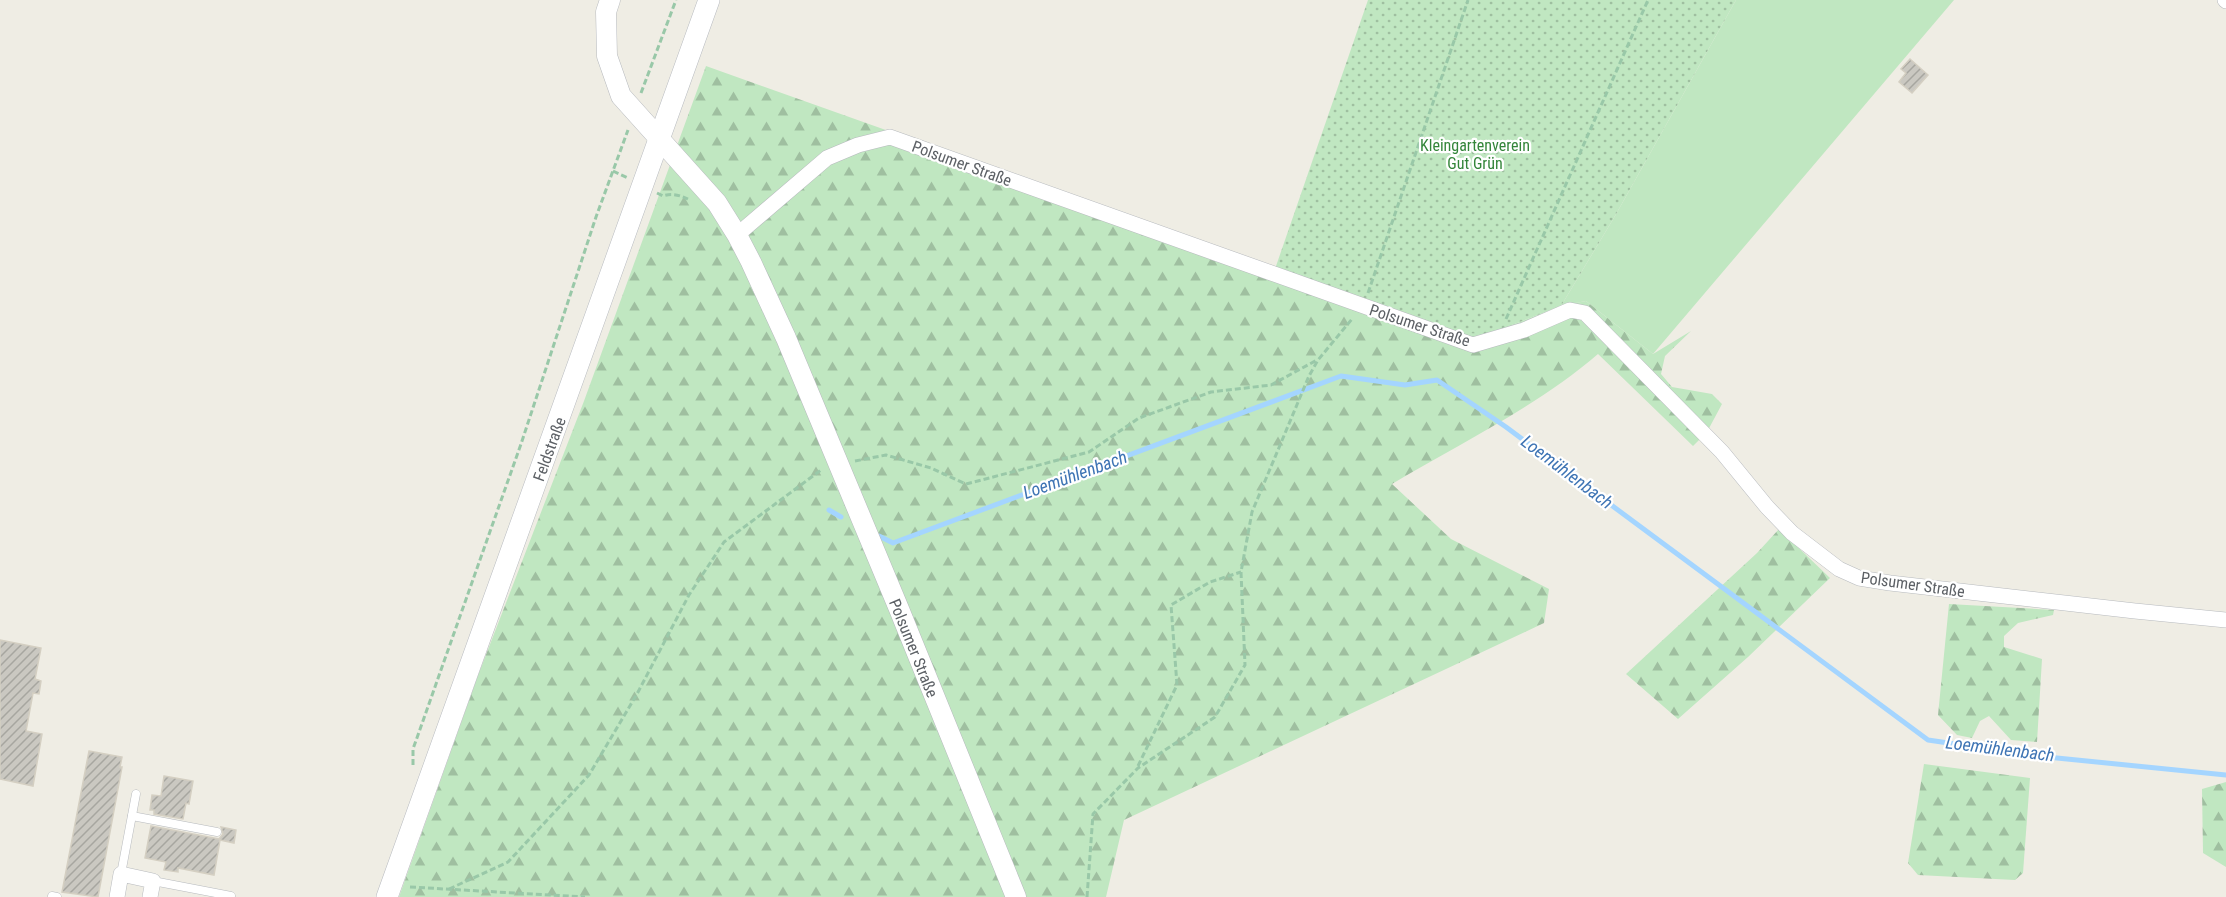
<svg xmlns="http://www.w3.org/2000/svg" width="2226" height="897" font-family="'Roboto Condensed',sans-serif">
<defs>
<pattern id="forest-firs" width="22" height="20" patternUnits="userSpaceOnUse" patternTransform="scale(1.5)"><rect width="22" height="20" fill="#c0e7c1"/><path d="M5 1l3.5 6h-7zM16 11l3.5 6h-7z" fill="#9fbfa0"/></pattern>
<pattern id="garden-dots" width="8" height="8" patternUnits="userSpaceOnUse" patternTransform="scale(1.5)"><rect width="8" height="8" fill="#c0e7c1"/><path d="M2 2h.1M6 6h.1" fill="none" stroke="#9fbfa0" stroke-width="1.8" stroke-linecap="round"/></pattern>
<pattern id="building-hatch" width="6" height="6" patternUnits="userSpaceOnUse" patternTransform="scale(1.5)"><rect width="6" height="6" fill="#cac8c1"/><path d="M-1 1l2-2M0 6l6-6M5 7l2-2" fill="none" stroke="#a7a6a0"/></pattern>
</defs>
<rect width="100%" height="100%" fill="#efede4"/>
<!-- grass -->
<path fill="#c0e7c1" d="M1736 0H1954L1653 354 1586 301 1561 306 1615 216Z"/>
<!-- forest -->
<g fill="url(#forest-firs)">
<path d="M706 66 1453 332 1512 325 1561 306 1586 301 1653 354 1691 331 1665 356 1661 374 1672 387 1712 394 1722 404 1707 432 1693 446 1598 354C1538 406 1461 443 1392 484L1451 539 1549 589 1544 623 1124 820 1106 897H399L477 678 584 401Z"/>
<path d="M1779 529 1830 578 1748 657 1678 719 1626 674 1757 553Z"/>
<path d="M1949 604 2054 610 2053 615 2018 623 2004 636V647L2042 659 2037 742 2011 740 1989 716 1980 721 1972 738 1957 735 1938 715Z"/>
<path d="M1924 764 2030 778 2023 873 2015 880 1918 875 1908 863Z"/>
<path d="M2226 782V867L2203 853 2202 789Z"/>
</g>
<!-- garden -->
<path fill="url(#garden-dots)" d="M1368 0H1736L1615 216 1561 306 1512 325 1484 334 1453 332 1275 269Z"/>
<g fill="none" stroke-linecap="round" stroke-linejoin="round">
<!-- stream -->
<g stroke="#a4d5ff" stroke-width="5">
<path d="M829 510 841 517"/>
<path d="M879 536 893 543 1341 376 1405 385 1437 380 1506 427 1928 740 2037 756 2226 775"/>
</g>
</g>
<!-- building -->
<g fill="url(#building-hatch)" stroke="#d4cfc2" stroke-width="1.5">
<path d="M1910 59 1928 75 1912 93 1899 82 1906 73 1901 69Z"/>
<path d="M0 640 41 648 35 679 41 681 39 694 33 693 26 731 42 734 33 786 0 779Z"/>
<path d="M89 751 122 757 120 767H122L98 897 62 892Z"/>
<path d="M164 776 193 781 189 804 186 803 183 819 154 814V810H150L152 795 161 796Z"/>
<path d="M151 826 219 839 223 834 221 827 236 830 234 843 220 840 214 875 178 868V872L164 870 166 862 145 858Z"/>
</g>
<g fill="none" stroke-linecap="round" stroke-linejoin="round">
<!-- service casing -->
<g stroke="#b7babe" stroke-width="9">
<g id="service">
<path d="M132 816 217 832"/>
<path d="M121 874 136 794"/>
<path d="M153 881 231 896"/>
<path d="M52 896 57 897"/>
</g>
</g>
<!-- minor casing -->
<g stroke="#b7babe" stroke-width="16">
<g id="minor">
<path d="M2225 0 2226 1"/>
<path d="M737 235 827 158 858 145 890 137 1473 345 1524 330 1570 310 1585 313 1722 452 1767 507 1792 533 1839 569 1859 578 1890 583 2135 611 2226 620"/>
<path d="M117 897 121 874 153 881 150 897"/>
</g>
</g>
<!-- tertiary casing -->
<g stroke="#b7babe" stroke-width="21">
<path id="tertiary" d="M610 0 606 12 607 56 621 96 717 203 737 235 751 262 786 338 899 609 1016 897"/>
</g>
<!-- secondary casing -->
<g stroke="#b8bbc0" stroke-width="22">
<path id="secondary" d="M387 897 709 0"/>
</g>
<!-- path -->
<g stroke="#99c8a8" stroke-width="3" stroke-dasharray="6 3" stroke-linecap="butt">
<path d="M641 93 676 0"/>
<path d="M613 171 628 178"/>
<path d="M657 193 663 196C672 193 679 195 688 199"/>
<path d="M1368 293 1468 0"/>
<path d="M1506 319 1648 0"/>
<path d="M855 461 886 455 931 468 966 484 1089 452 1139 418 1211 392 1271 385 1317 360"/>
<path d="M413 765V749L521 444 596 217 628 130"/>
<path d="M1138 766 1177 685 1171 605 1210 582 1241 572"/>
<path d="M410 887 585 897"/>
<path d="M449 889 508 862 589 775 637 694 689 595 724 542 821 470"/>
<path d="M1087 897 1093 814 1138 768 1215 717 1245 665 1241 572 1252 512 1309 376 1318 360 1352 319"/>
</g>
<!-- service -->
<use href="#service" stroke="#fff" stroke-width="8"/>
<!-- minor -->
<use href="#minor" stroke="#fff" stroke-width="15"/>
<!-- tertiary -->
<use href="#tertiary" stroke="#fff" stroke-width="20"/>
<!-- secondary -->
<use href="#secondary" stroke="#fff" stroke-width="21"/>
</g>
<g text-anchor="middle" stroke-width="4.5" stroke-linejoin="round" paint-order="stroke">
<!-- park labels -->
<g font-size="16" fill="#338539" stroke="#fff">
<text x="1475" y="151">Kleingartenverein<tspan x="1475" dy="18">Gut Grün</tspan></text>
</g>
<!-- street labels -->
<g font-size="16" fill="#5c6065" stroke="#fff">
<text transform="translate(962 163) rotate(20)" y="6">Polsumer Straße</text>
<text transform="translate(1420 325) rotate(18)" y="6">Polsumer Straße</text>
<text transform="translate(549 449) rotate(-70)" y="6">Feldstraße</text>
<text transform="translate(1913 584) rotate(8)" y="6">Polsumer Straße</text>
<text transform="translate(914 648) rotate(68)" y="6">Polsumer Straße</text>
</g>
<!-- water labels -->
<g font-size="18" font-style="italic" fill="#3e74b4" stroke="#fff">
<text transform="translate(1567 472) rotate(37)" y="6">Loemühlenbach</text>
<text transform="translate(1075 475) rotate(-20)" y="6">Loemühlenbach</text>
<text transform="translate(2000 749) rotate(7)" y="6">Loemühlenbach</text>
</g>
</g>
</svg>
